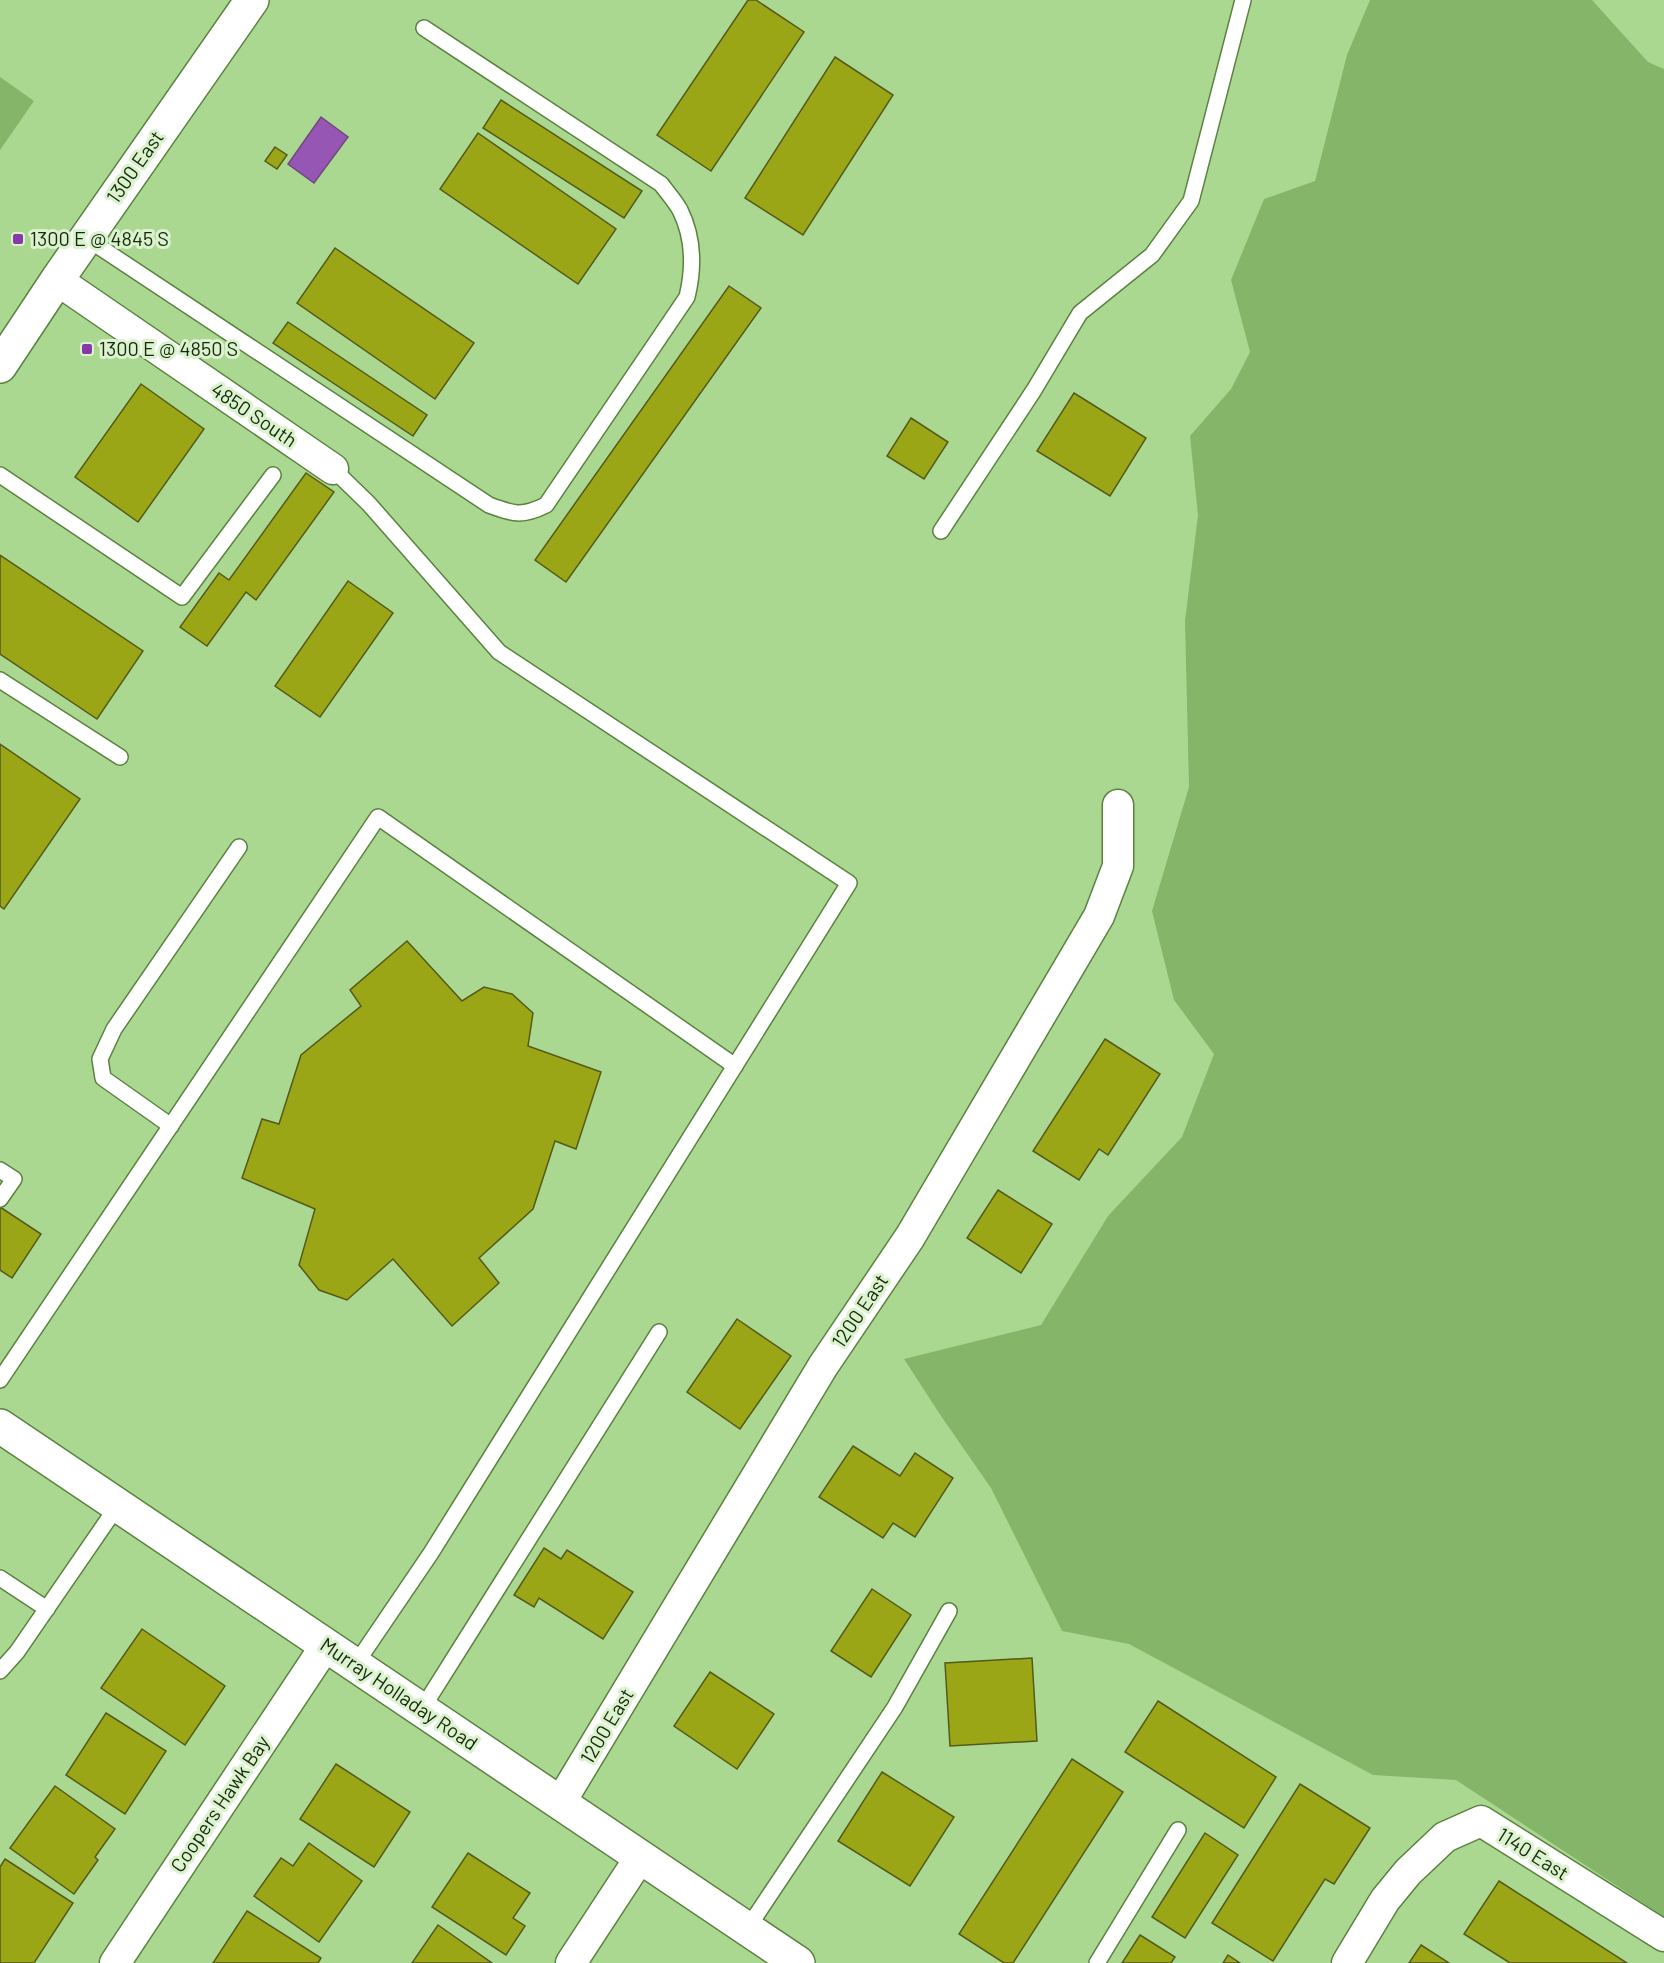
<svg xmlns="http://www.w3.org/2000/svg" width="1664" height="1963" font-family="Barlow,sans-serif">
<rect width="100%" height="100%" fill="#abd891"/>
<!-- green -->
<g fill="#85b568">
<path d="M1370 0H1592L1648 62 1664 69V1917L1456 1780 1373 1775 1129 1644 1062 1631 991 1488 941 1416 904 1359 1041 1325 1108 1216 1182 1137 1214 1054 1174 1000 1152 911 1189 787 1185 621 1198 515 1190 436 1231 389 1250 352 1231 280 1264 199 1315 181 1347 55Z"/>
<path d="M0 77 34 101 0 150Z"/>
</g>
<!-- water -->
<path fill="#9656b3" stroke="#704881" stroke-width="1.5" d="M321 117 348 137 314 183 288 164Z"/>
<!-- building -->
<g fill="#9ba616" stroke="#545a1a" stroke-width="1.5">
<path d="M748 0H756L804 32 711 171 657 135Z"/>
<path d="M835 57 893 95 803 235 745 198Z"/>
<path d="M501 100 642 191 624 218 483 128Z"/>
<path d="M478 133 616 229 578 284 440 189Z"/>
<path d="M275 147 287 155 277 169 265 161Z"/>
<path d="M335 248 474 343 435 399 297 303Z"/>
<path d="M729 286 761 308 566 582 535 560Z"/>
<path d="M288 322 427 415 413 436 273 343Z"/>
<path d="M141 384 204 429 138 522 75 477Z"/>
<path d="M1074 393 1146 438 1110 496 1037 451Z"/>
<path d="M911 418 948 442 924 479 887 456Z"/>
<path d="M306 473 334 492 256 600 246 592 207 646 180 627 219 573 229 580Z"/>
<path d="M0 555 143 651 97 719 0 654Z"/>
<path d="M348 581 393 613 320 717 275 686Z"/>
<path d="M0 744 80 799 4 909 0 906Z"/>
<path d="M407 941 462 1001 484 987 512 994 533 1013 528 1046 601 1072 576 1149 555 1141 533 1209 479 1258 499 1283 452 1326 393 1259 347 1300 319 1290 299 1265 315 1209 242 1178 262 1119 279 1124 301 1055 361 1006 350 990Z"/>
<path d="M1105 1039 1160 1074 1108 1155 1099 1149 1079 1180 1033 1151Z"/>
<path d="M998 1190 1052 1224 1021 1273 967 1238Z"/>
<path d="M0 1207 41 1234 12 1278 0 1270Z"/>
<path d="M737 1319 791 1356 740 1429 687 1392Z"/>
<path d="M853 1446 900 1476 915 1453 953 1478 915 1537 893 1523 883 1538 819 1497Z"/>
<path d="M544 1548 561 1559 567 1550 633 1592 603 1639 539 1598 534 1607 514 1595Z"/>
<path d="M872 1589 911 1615 871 1677 831 1651Z"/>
<path d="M142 1629 225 1686 185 1745 101 1688Z"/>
<path d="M1032 1658 1037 1741 950 1746 945 1663Z"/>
<path d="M710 1672 774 1714 737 1769 674 1726Z"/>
<path d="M1158 1701 1276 1777 1244 1828 1125 1752Z"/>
<path d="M106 1713 166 1751 125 1814 66 1775Z"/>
<path d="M1072 1759 1123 1792 1013 1963H1004L959 1934Z"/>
<path d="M336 1764 410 1812 374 1867 300 1819Z"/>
<path d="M882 1772 954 1817 910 1886 838 1841Z"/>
<path d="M1300 1784 1370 1828 1334 1884 1325 1879 1273 1961 1212 1923Z"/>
<path d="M55 1786 115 1829 95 1857 98 1860 74 1894 10 1848Z"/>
<path d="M1205 1833 1238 1855 1185 1938 1152 1917Z"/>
<path d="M309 1843 362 1881 319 1942 254 1896 281 1858 293 1866Z"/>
<path d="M468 1853 530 1893 513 1918 525 1926 506 1955 432 1907Z"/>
<path d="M5 1859 73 1903 34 1963H0V1867Z"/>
<path d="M1499 1881 1627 1963H1510L1464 1934Z"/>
<path d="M247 1911 321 1958 318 1963H213Z"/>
<path d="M438 1925 492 1963H412Z"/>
<path d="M1140 1935 1175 1957 1171 1963H1122Z"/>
<path d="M1421 1945 1449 1963H1409Z"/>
<path d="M1228 1955 1240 1963H1223Z"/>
</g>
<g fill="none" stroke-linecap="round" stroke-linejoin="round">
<!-- lane casing -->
<g stroke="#59833f" stroke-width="18">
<g id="lane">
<path d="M86 238 489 505C513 514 522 517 546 505L687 297C694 268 694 238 680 210 675 201 667 192 661 184L424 28"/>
<path d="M333 469 369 504 499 652 849 883 431 1553 355 1665"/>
<path d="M0 475 182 597 273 475"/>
<path d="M941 531 1034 390 1080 313 1152 255 1191 201 1243 0"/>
<path d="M0 680 120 757"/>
<path d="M171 1126 103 1078 100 1059 114 1029 239 847"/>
<path d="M0 1170 14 1179 0 1199"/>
<path d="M0 1380 378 817 735 1066"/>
<path d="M0 1578 47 1609"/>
<path d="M0 1671 17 1652 118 1505"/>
<path d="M422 1709 659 1332"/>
<path d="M747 1929 895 1707 949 1611"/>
<path d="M1097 1963 1178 1830"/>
</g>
</g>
<!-- street casing -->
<g stroke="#59833f" stroke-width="33">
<g id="street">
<path d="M57 280 333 469"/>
<path d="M560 1803 823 1366 910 1237 1099 916 1118 866V805"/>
<path d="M115 1963 326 1645"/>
<path d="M571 1963 641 1856"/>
<path d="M1347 1963 1385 1900 1408 1872 1445 1837 1481 1821 1664 1936"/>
</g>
</g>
<!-- secondary casing -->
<g stroke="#59833f" stroke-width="36">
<g id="secondary">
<path d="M0 366 57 280 252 0"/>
<path d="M0 1426 798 1963"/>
</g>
</g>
<!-- lane -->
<use href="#lane" stroke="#fff" stroke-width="15"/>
<!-- street -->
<use href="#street" stroke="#fff" stroke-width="30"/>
<!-- secondary -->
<use href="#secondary" stroke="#fff" stroke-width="33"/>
</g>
<!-- markers -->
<g fill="#8839a9" stroke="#daf2ce" stroke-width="2">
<rect x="12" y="233" width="12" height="12" rx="3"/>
<rect x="81" y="343" width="12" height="12" rx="3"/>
</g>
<g text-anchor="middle" stroke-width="6" stroke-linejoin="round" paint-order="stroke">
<!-- street labels -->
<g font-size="20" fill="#18290c" stroke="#daf2ce">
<text transform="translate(135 167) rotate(-55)" y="7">1300 East</text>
<text transform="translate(254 415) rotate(34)" y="7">4850 South</text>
<text transform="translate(860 1311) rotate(-56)" y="7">1200 East</text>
<text transform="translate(399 1694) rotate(34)" y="7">Murray Holladay Road</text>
<text transform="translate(607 1726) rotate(-59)" y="7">1200 East</text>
<text transform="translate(220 1804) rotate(-56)" y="7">Coopers Hawk Bay</text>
<text transform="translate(1533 1854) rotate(32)" y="7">1140 East</text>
</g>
<!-- poi labels -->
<g font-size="20" fill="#18290c" stroke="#daf2ce" text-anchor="start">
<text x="30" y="246">1300 E @ 4845 S</text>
<text x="99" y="356">1300 E @ 4850 S</text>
</g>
</g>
</svg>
